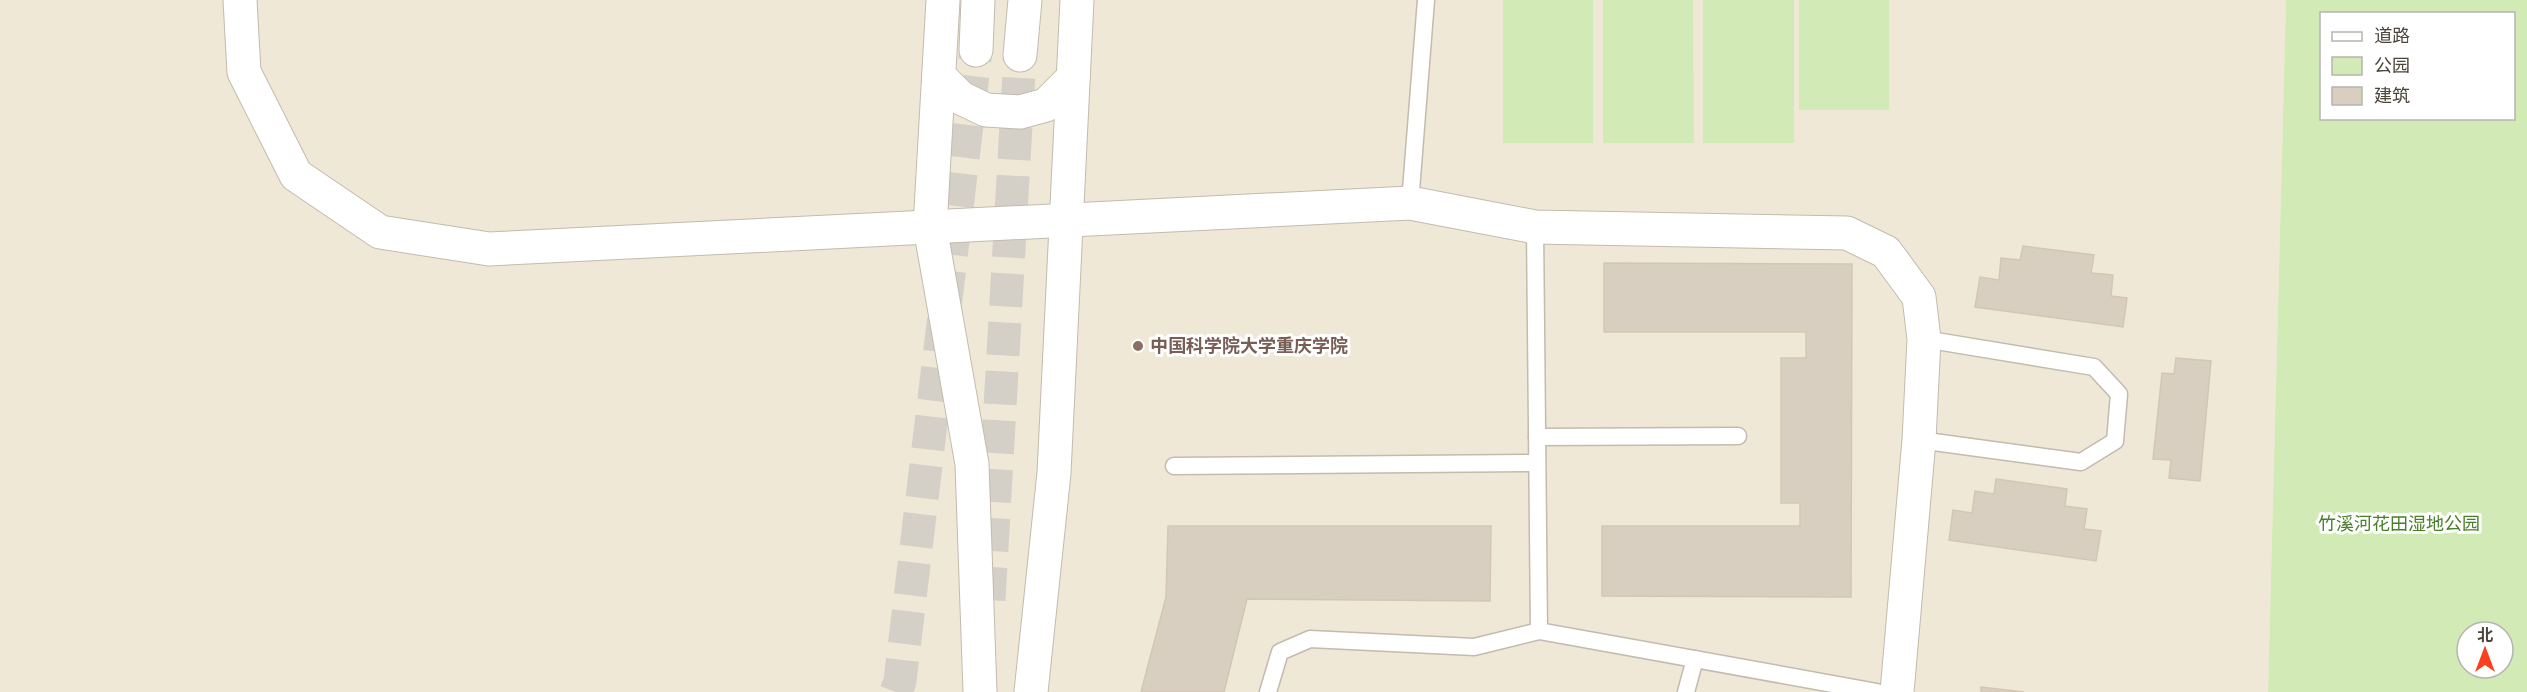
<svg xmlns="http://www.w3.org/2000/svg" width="2527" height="692" font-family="'Fira Sans','Noto Sans SC',sans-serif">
<rect width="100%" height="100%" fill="#f6f3ec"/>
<!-- education -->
<path fill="#efe8d6" d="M0 0H2286L2268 692H0Z"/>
<!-- green -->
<g fill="#d2eab5" fill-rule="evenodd">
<rect x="1503" y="0" width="90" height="143"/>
<path d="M1603 0H1693L1694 143H1603Z"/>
<rect x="1703" y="0" width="91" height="143"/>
<rect x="1799" y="0" width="90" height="110"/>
<path d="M2286 0H2527V692H2268ZM2322 14H2514V118H2322ZM2467 632H2503V668H2467Z"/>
</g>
<!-- building -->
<g fill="#d8cfc1" stroke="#d3c7b4" stroke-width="1.5">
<path d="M2023 246 2094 255 2091 273 2113 275 2111 296 2127 298 2123 327 1975 307 1980 277 1999 280 2001 258 2020 260Z"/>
<path d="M1604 263 1852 264 1851 597 1602 596V526H1800V503H1781V358H1806V332H1604Z"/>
<path d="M2176 358 2211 361 2200 481 2169 478 2171 460 2153 459 2162 373 2174 374Z"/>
<path d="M1996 479 2067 489 2065 506 2087 509 2084 529 2101 531 2096 561 1949 540 1953 510 1972 513 1975 491 1994 494Z"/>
<path d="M1168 526H1491L1490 601 1247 599 1224 692H1141L1166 597Z"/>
<path d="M1981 687 2024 692H1981Z"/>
</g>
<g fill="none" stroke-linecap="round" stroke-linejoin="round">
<!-- tertiary-tunnel -->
<g stroke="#d4d0c8" stroke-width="33" stroke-dasharray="33 16" stroke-linecap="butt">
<path d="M989 600 1020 55"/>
<path d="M896 692 900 681 976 50"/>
</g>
<!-- service casing -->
<g stroke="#c2bbae" stroke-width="19">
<g id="service">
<path d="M1410 203 1426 0"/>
<path d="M1535 227 1539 631"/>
<path d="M1537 437 1738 436"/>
<path d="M1919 440 2081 462 2115 441 2119 394 2094 367 1924 339"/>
<path d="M1174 466 1537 463"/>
<path d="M1268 692 1280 652 1310 639 1474 647 1539 631 1877 692"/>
<path d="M1686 692 1695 659"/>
</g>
</g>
<!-- minor casing -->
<g stroke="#c2bbae" stroke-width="35">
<g id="minor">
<path d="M240 0 244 72 296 175 380 232 489 249 1410 203 1535 227 1847 233 1886 252 1919 297 1924 339 1919 440 1897 692"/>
<path d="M943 0 930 227 972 464 980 692"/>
<path d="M939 76 961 98 986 110 1020 112 1046 105 1073 78"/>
<path d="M1031 692 1054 473 1077 0"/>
</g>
</g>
<!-- tertiary casing -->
<g stroke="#c2bbae" stroke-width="35">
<g id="tertiary">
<path d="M976 50 978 0"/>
<path d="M1020 55 1025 0"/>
</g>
</g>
<!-- service -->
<use href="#service" stroke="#fff" stroke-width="16"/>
<!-- minor -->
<use href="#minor" stroke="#fff" stroke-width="33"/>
<!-- tertiary -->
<use href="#tertiary" stroke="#fff" stroke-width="33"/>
</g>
<!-- markers -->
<circle fill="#8d6e63" stroke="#fff" stroke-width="2" cx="1138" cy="346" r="6"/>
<g text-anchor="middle" stroke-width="6" stroke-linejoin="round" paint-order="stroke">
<!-- education labels -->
<g font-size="18" font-weight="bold" fill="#785e54" stroke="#fff" text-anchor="start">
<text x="1150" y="352">中国科学院大学重庆学院</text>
</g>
<!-- park labels -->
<g font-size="18" fill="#4a7f2a" stroke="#fff">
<text x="2399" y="530">竹溪河花田湿地公园</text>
</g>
</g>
<!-- legend -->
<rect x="2320" y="12" width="195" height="108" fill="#ffffff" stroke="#b7b4b0" stroke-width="1.5"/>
<rect x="2332" y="32" width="30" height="9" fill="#ffffff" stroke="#b7b4b0" stroke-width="1.5"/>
<text x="2374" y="42" font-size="18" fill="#4b4439">道路</text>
<rect x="2332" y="57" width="30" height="18" fill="#d2eab5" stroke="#b7b4b0" stroke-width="1.5"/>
<text x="2374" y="72" font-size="18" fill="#4b4439">公园</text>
<rect x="2332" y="87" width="30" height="18" fill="#d8cfc1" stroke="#b7b4b0" stroke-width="1.5"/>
<text x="2374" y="102" font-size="18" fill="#4b4439">建筑</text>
<!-- north arrow -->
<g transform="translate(2485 650)"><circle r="28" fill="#ffffff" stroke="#b7b4b0" stroke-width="1.5"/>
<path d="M0-4.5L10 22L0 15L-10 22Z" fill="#fc3f1d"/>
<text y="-9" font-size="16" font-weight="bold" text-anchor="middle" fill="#4b4439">北</text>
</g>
</svg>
